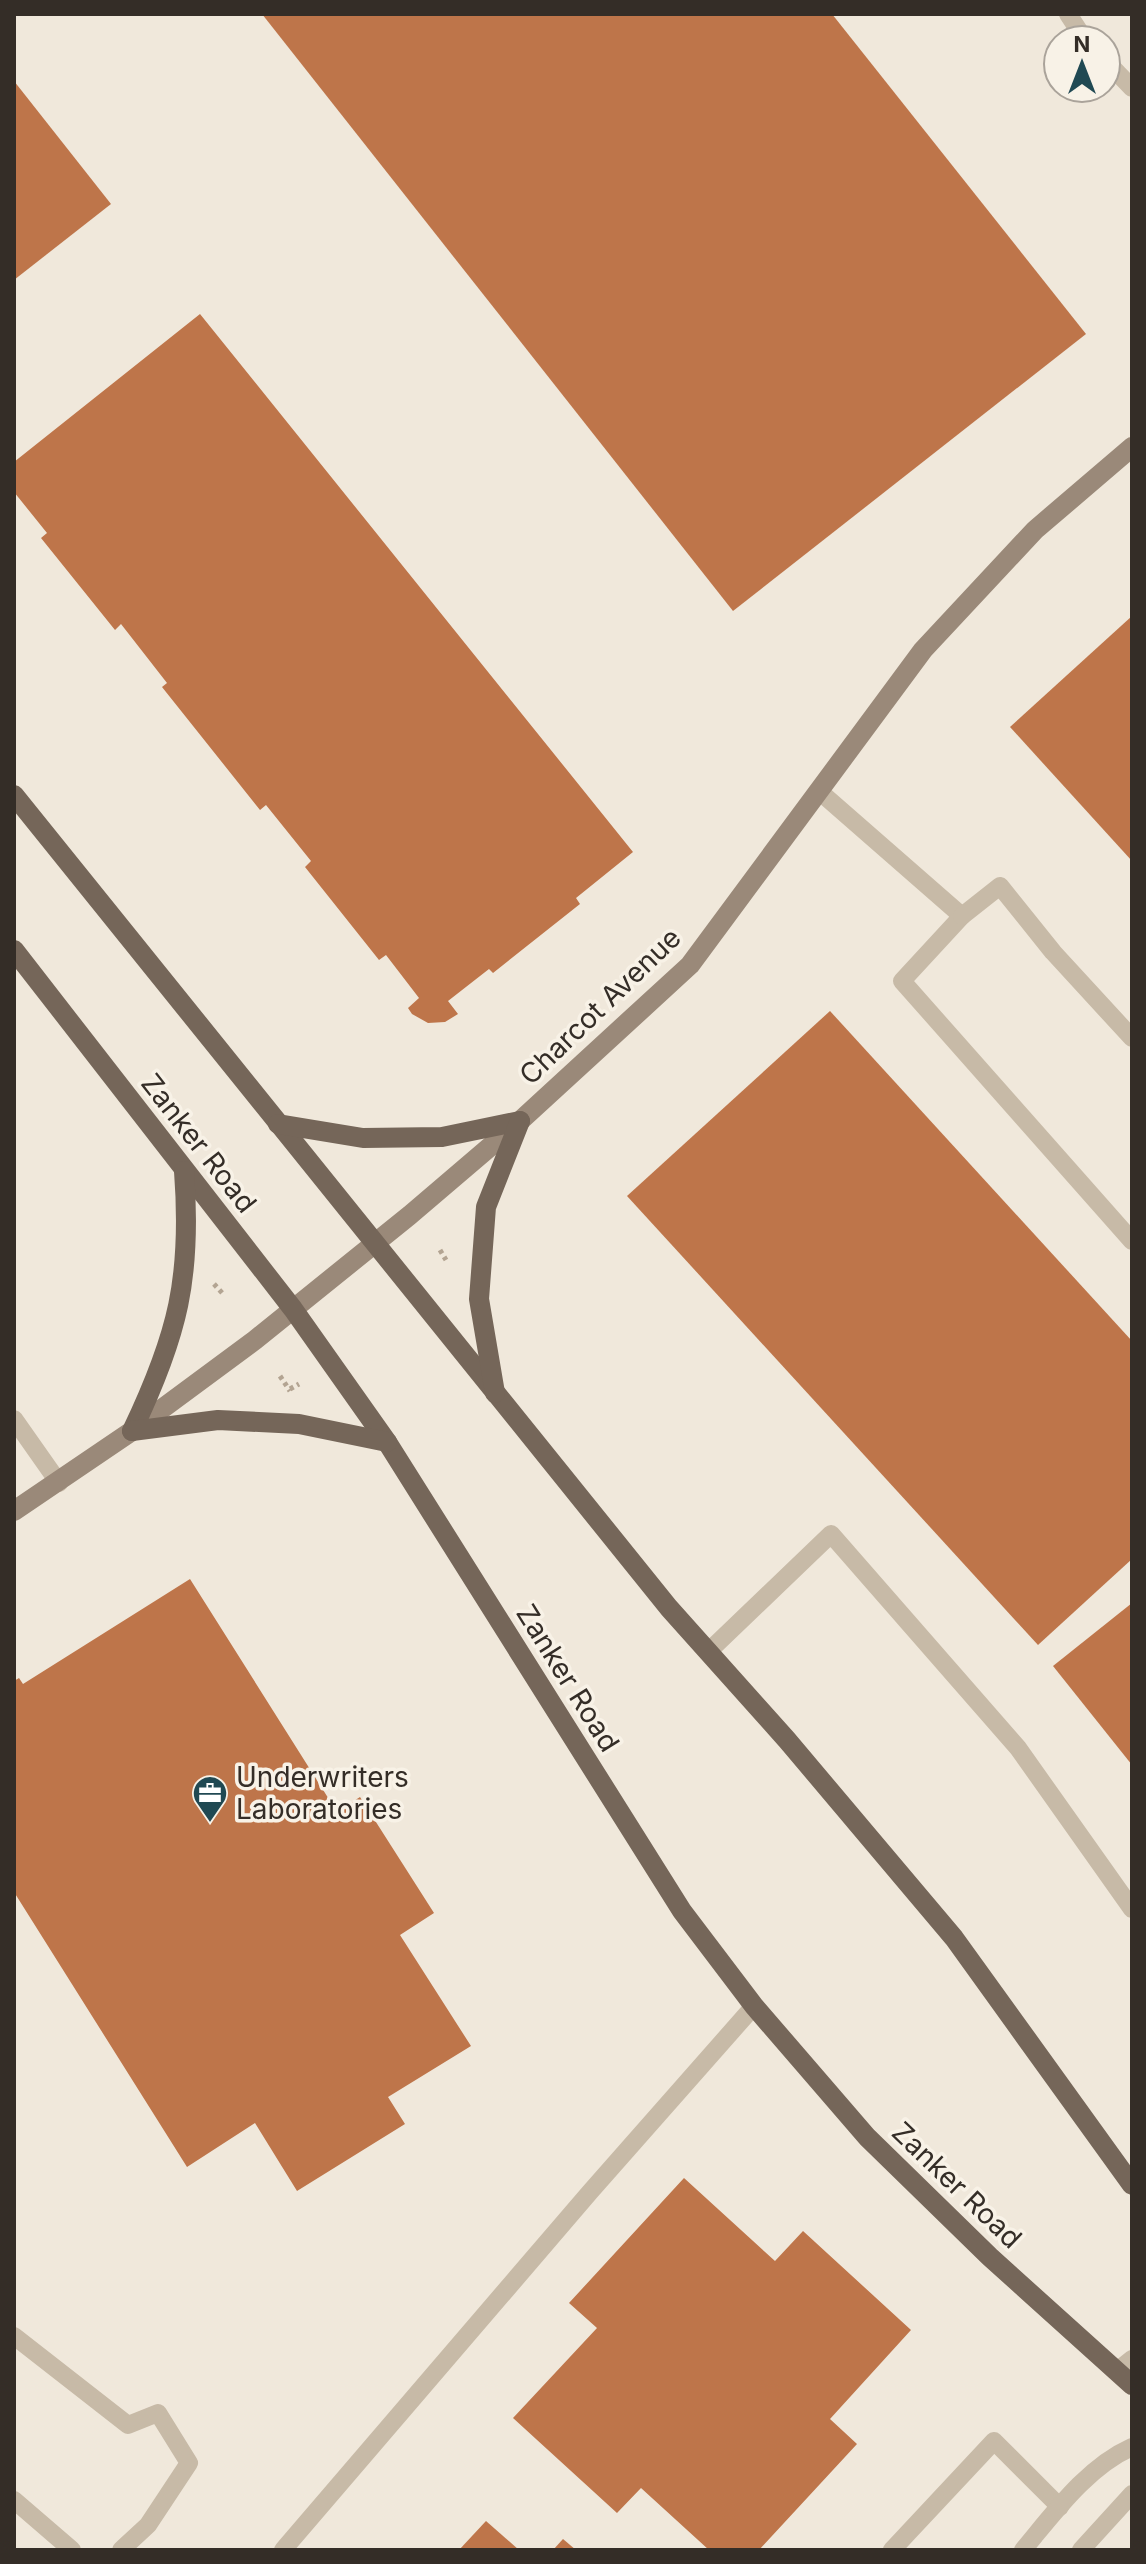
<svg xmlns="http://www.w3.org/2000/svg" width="1146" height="2564" font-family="Inter,sans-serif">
<rect width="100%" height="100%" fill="#f0e8db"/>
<!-- building -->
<g fill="#be754a">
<path d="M262 14H832L1086 334 733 611Z"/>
<path d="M14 81 111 204 14 280Z"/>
<path d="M200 314 633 852 576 898 580 904 493 973 489 969 448 1001 458 1014 445 1022 428 1023 412 1014 408 1008 419 998 386 955 379 960 305 867 311 861 266 805 260 810 162 687 167 683 121 624 115 630 41 538 47 533 14 492V462Z"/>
<path d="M1132 616V861L1010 727Z"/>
<path d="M830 1011 1132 1341V1559L1038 1645 627 1196Z"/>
<path d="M190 1579 337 1812 360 1797 434 1913 400 1935 471 2046 388 2097 405 2124 297 2191 255 2123 187 2167 14 1892V1681L19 1678 23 1684Z"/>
<path d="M1132 1603V1765L1053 1666Z"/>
<path d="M684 2178 775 2261 803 2231 911 2330 830 2419 857 2444 759 2550H709L641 2488 617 2513 513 2418 597 2328 569 2303Z"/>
<path d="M486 2521 519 2550H459Z"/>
<path d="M563 2539 576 2550H553Z"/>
</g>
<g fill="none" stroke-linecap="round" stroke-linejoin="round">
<!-- path -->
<g stroke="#b3a492" stroke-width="5" stroke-dasharray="4 4" stroke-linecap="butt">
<path d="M440 1250 446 1260"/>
<path d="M214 1284 224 1295"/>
<path d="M280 1376 290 1391"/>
<path d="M290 1389 299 1384"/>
</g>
<!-- lane -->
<g stroke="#c7baa7" stroke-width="18">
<path d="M1068 14 1085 40"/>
<path d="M1106 61 1132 88"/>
<path d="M819 791 962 916 902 981 1132 1241"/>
<path d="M962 916 1000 886 1053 952 1132 1038"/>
<path d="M14 1419 59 1483"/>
<path d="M708 1652 831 1534 1018 1748 1132 1909"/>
<path d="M14 2336 128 2425 158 2413 189 2463 148 2525 121 2550"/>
<path d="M1117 2371 1132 2359"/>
<path d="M14 2500 72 2550"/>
<path d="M283 2550 590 2192 754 2006"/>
<path d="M892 2550 994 2441 1060 2507"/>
<path d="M1023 2550C1054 2513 1087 2467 1132 2447"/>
<path d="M1081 2550 1132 2494"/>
</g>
<!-- secondary -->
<path stroke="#9a8979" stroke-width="20" d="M14 1511 132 1431 255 1340 410 1215 520 1121 690 965 923 650 1035 530 1132 447"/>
<!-- primary -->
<g stroke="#756659" stroke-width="20">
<path d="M14 795 669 1608 787 1740 954 1938 1132 2185"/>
<path d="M14 950 293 1309 387 1442 682 1911 754 2006 867 2137 990 2257 1132 2385"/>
<path d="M278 1124 363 1138 442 1137 520 1121"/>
<path d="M495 1393 479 1299 486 1207 520 1121"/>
<path d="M132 1431C178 1335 192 1277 184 1171"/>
<path d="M132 1431 218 1420 299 1424 387 1442"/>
</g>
</g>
<!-- icons -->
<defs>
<g id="office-pin" transform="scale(1.8)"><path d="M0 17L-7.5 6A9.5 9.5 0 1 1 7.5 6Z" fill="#204953" stroke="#f8f2e7"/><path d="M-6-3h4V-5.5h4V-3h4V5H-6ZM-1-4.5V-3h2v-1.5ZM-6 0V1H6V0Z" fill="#fff"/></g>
</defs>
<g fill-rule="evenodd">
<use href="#office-pin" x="210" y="1793"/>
</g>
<g text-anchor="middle" stroke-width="7" stroke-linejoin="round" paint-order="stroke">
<!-- street labels -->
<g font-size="28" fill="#342d27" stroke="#f8f2e7">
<text transform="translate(600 1006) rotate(-44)" y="10">Charcot Avenue</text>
<text transform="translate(199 1143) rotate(52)" y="10">Zanker Road</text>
<text transform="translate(568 1678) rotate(58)" y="10">Zanker Road</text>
<text transform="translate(957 2185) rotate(44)" y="10">Zanker Road</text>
</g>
<!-- poi labels -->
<g font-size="28" fill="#342d27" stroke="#f8f2e7" text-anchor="start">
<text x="236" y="1787">Underwriters<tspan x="236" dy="32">Laboratories</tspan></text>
</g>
</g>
<!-- border -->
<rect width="1146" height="2564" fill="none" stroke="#342d27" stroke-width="32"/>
<!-- north arrow -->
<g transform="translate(1082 64)"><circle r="38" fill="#f8f2e7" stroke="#aaa39a" stroke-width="2"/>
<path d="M0-6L14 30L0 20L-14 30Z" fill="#204953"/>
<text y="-12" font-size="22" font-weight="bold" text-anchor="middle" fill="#342d27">N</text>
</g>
</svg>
